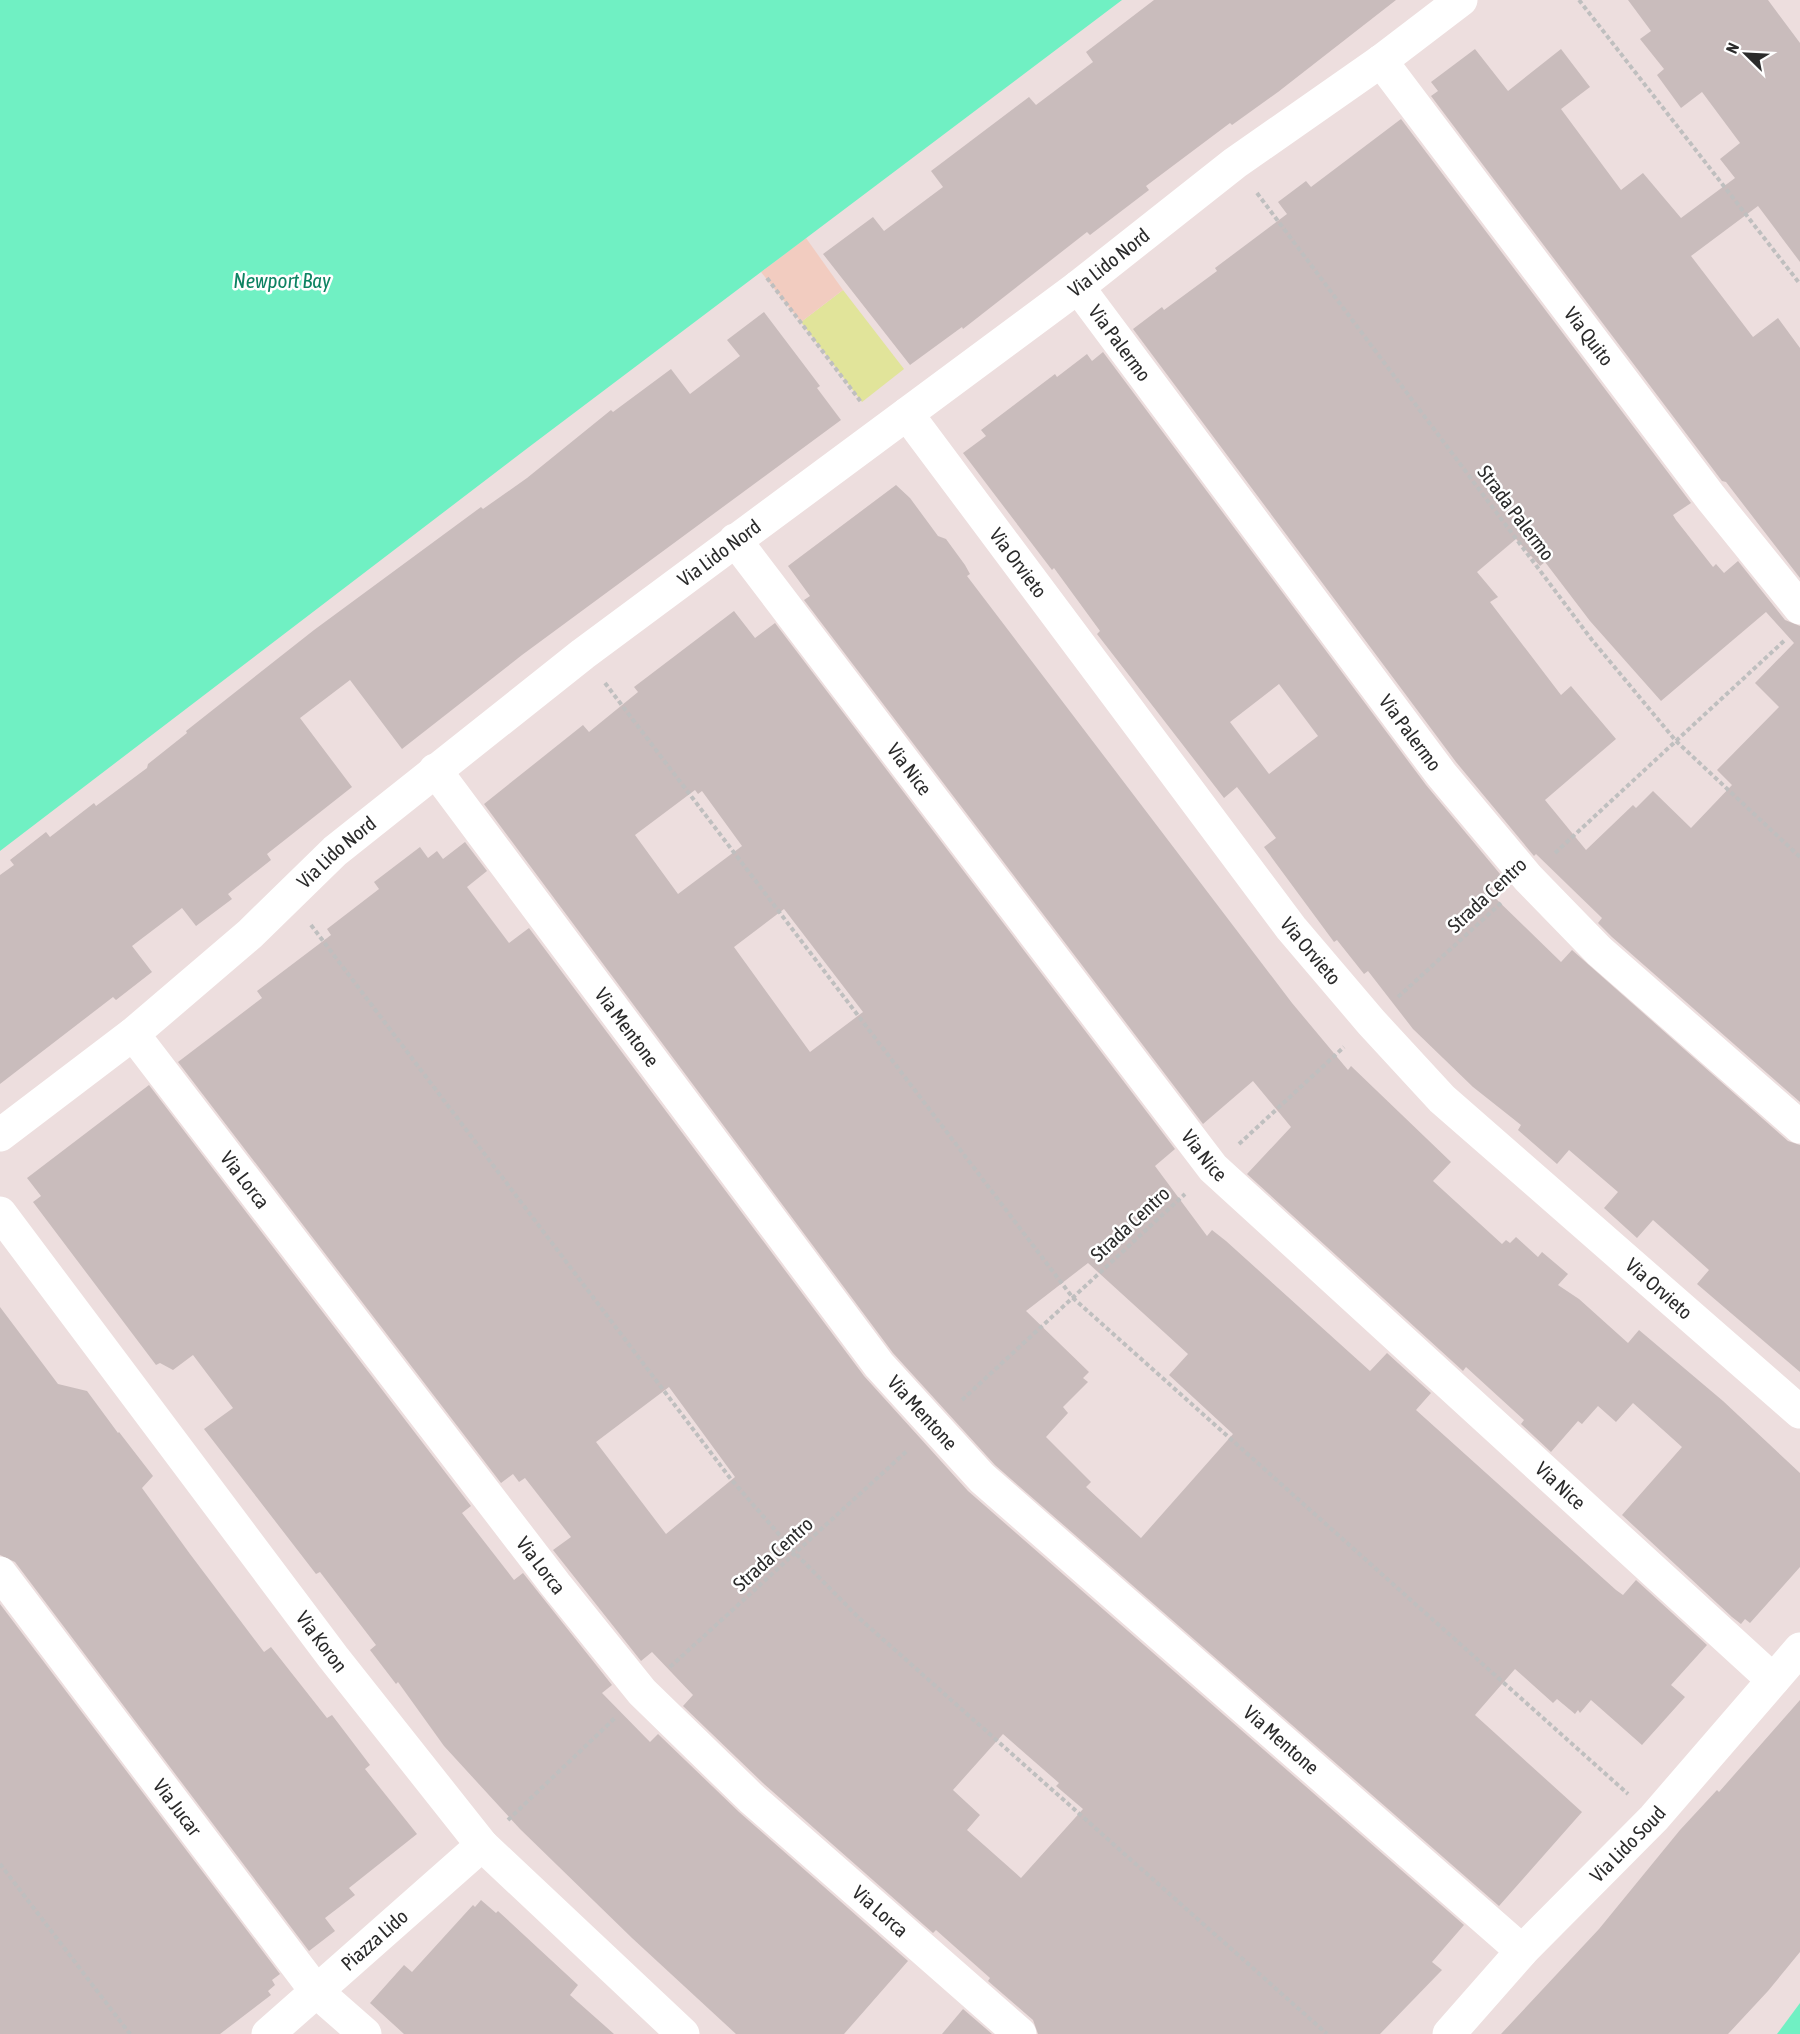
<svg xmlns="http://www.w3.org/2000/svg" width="1800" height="2034" font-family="'Asap Condensed',sans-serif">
<rect width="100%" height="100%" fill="#eddede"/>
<!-- green -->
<path fill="#e1e49a" d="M843 290 904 369 862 402 801 322Z"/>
<!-- sand -->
<path fill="#f2ccc0" d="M806 238 843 290 801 322 761 272Z"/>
<!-- water -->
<g fill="#70f0c3">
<path d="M0 0H1122L529 447 0 851Z"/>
<path d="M1800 2003V2034H1777Z"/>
</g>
<!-- building -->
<g fill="#c9bcbc" fill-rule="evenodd">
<path d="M1154 0H1396L1278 92 1232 125 1230 123 1146 186 1149 190 1090 235 1087 232 963 329 962 327 910 365 823 254 873 217 884 231 943 187 931 171 1029 97 1036 105 1093 62 1086 52Z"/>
<path d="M1628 0H1768L1800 43V262L1758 206 1691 256 1753 337 1778 318 1800 348V578L1726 482 1722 481 1431 96 1438 91 1431 82 1475 49 1508 91 1561 49 1590 87 1561 109 1621 190 1643 173 1681 218 1735 178 1720 159 1740 143 1702 92 1681 108 1657 75 1664 69 1640 39 1651 31Z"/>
<path d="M1401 119 1691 503 1673 515 1676 520 1713 567 1716 564 1724 573 1738 561 1785 620 1800 626V1102L1612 937 1598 923 1602 918 1536 854 1534 856 1456 762 1133 329 1162 307 1164 310 1217 271 1215 268 1287 214 1278 202 1306 181 1311 187ZM1516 539 1540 566 1545 562 1590 621 1661 701 1766 612 1794 643 1755 683 1779 707 1717 770 1732 785 1691 828 1653 791 1636 808 1633 805 1586 850 1545 800 1616 739 1571 686 1561 695 1490 602 1498 597 1477 572Z"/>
<path d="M764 312 820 386 817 388 841 420 522 655 402 749 350 680 300 718 352 787 267 854 271 860 228 894 232 899 196 926 182 908 132 946 152 972 116 1000 113 997 0 1084V875L14 865 10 860 46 832 50 837 94 803 96 806 147 768 148 764 187 733 186 731 314 630 481 507 483 509 527 478 611 410 613 412 671 369 690 394 740 356 727 340Z"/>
<path d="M1103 352 1426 785 1505 880 1489 892 1561 962 1572 950 1788 1141 1800 1145V1372L1697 1284 1709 1270 1653 1220 1637 1238 1604 1208 1618 1192 1569 1150 1557 1164 1518 1130 1521 1125 1473 1087 1413 1029 1368 971 1364 974 1337 940 1334 942 1264 847 1276 838 1237 787 1224 798 1097 634 1100 631 1054 568 1052 570 963 453 986 436 981 430 1055 374 1057 377 1087 354 1092 361ZM1279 684 1318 736 1269 774 1230 722Z"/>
<path d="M896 485 910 498 938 536 946 539 965 565 970 574 967 576 1292 1003 1348 1070 1351 1066 1451 1162 1433 1181 1502 1244 1506 1240 1510 1243 1516 1237 1538 1257 1542 1252 1568 1274 1558 1285 1579 1299 1628 1343 1639 1330 1723 1401 1800 1473V1567L1750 1623 1745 1619 1741 1624 1732 1617 1622 1515 1682 1447 1633 1403 1616 1422 1598 1406 1582 1424 1578 1421 1551 1452 1521 1424 1524 1420 1466 1367 1463 1371 1247 1174 1291 1127 1253 1081 1203 1124 804 600 810 596 788 566Z"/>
<path d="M734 611 755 638 775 623 1175 1149 1155 1166 1207 1236 1212 1230 1226 1241 1370 1371 1387 1353 1431 1393 1416 1410 1616 1590 1623 1595 1636 1580 1707 1645 1671 1685 1685 1697 1642 1745 1591 1700 1580 1713 1578 1710 1575 1714 1557 1699 1553 1703 1515 1669 1475 1715 1582 1812 1499 1906 995 1465 893 1353 484 804 583 725 589 732 638 692 634 687ZM695 790 698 794 702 791 742 846 678 894 635 835ZM784 909 863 1012 810 1052 734 947ZM1088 1263 1188 1354 1169 1375 1233 1434 1141 1538 1086 1487 1091 1482 1046 1437 1068 1413 1063 1407 1088 1382 1083 1378 1089 1372 1026 1311Z"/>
<path d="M465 842 487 871 467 887 509 943 529 928 864 1376 968 1491 1464 1925 1432 1962 1442 1970 1380 2034H1038L1033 2020 988 1981 990 1978 936 1930 933 1933 764 1784 683 1706 693 1695 652 1652 641 1661 553 1550 571 1537 525 1478 519 1482 513 1474 501 1483 178 1062 262 998 257 991 331 935 327 929 379 889 374 882 420 847 428 858 437 851 443 859ZM669 1387 735 1477 666 1534 596 1442ZM1003 1734 1059 1783 1056 1786 1083 1809 1021 1878 967 1830 980 1815 953 1790Z"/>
<path d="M149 1085 471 1506 462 1513 514 1580 523 1573 612 1685 602 1693 650 1742 658 1734 739 1812 908 1961 844 2034H736L632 1938 520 1829 444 1746 398 1682 396 1684 370 1650 376 1645 320 1572 316 1574 204 1429 233 1408 193 1355 173 1370 160 1363 156 1365 33 1202 41 1196 27 1178Z"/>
<path d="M0 1307 58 1384 87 1391 118 1433 119 1432 153 1476 142 1488 190 1554 264 1652 271 1647 327 1718 332 1715 370 1765 365 1769 417 1834 349 1888 355 1895 325 1918 335 1931 309 1951 15 1562 0 1555Z"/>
<path d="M0 1604 280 1974 272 1980 275 1985 268 1991 271 1995 220 2034H0Z"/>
<path d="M1800 1700V1952L1768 1991 1728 2034H1501L1599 1929 1680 1830 1717 1790 1719 1792Z"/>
<path d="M481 1900 496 1913 498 1911 578 1985 570 1995 614 2034H404L370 2003 404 1965 412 1972 473 1905 475 1907Z"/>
<path d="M963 2009 992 2034H942Z"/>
</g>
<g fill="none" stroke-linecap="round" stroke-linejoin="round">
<!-- path -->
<g stroke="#bfbfbf" stroke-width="4" stroke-dasharray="4.5 3" stroke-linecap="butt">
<path d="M1579 0 1800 284"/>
<path d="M1257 193 1592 640 1676 741 1800 857"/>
<path d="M767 278 861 402"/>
<path d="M605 683 1073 1298 1628 1794"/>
<path d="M1555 853 1785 640"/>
<path d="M311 925 730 1478 796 1554 859 1618 1327 2034"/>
<path d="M1398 997 1501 903"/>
<path d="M1239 1144 1344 1047"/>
<path d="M962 1400 1185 1194"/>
<path d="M670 1667 908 1450"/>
<path d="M508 1820 616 1717"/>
<path d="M0 1864 130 2034"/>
</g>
<!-- street -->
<g stroke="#fff" stroke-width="33">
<path id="s1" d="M1381 61 1711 498 1800 608"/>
<path id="s2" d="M1078 287 1441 774 1528 878 1599 951 1800 1127"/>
<path id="s3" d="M907 414 1291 928 1371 1022 1442 1099 1800 1412"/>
<path id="s4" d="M735 540 1213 1168 1773 1680"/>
<path id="s5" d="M435 770 879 1365 982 1478 1522 1951"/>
<path id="s6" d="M133 1034 555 1584 642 1692 751 1798 1020 2034"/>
<path id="s7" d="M0 1213 333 1657 482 1845 683 2034"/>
<path id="s8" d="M0 1573 316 1991 365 2034"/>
<path id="s9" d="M268 2034 482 1845"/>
</g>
<!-- secondary -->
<g stroke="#fff" stroke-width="33">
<path id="s10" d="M0 1135 133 1034 250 934 335 851 583 654 1078 287 1235 163 1381 61 1461 0"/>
<path id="s11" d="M1449 2034 1522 1951 1654 1818 1800 1649"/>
</g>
</g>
<g text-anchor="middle" stroke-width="5" stroke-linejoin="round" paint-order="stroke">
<!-- street labels -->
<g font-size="20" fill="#2b2b2b" stroke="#fff">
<text dy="7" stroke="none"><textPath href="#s10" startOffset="1412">Via Lido Nord</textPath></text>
<text dy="7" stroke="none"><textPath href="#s1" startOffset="345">Via Quito</textPath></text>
<text dy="7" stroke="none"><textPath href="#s2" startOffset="70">Via Palermo</textPath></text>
<text transform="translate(1516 513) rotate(53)" y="7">Strada Palermo</text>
<text dy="7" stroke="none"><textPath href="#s10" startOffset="926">Via Lido Nord</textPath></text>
<text dy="7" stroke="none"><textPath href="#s3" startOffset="186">Via Orvieto</textPath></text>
<text dy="7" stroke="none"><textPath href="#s2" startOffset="556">Via Palermo</textPath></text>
<text dy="7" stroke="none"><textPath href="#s4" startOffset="288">Via Nice</textPath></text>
<text dy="7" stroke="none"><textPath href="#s10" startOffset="440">Via Lido Nord</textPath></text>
<text transform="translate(1487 895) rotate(-43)" y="7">Strada Centro</text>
<text dy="7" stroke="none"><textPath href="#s3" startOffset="672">Via Orvieto</textPath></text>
<text dy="7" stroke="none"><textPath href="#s5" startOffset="321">Via Mentone</textPath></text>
<text dy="7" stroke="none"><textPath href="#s4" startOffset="774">Via Nice</textPath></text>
<text dy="7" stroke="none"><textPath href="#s6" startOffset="184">Via Lorca</textPath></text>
<text transform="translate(1130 1224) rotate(-43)" y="7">Strada Centro</text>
<text dy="7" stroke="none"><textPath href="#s3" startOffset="1158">Via Orvieto</textPath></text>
<text dy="7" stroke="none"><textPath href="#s5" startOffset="807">Via Mentone</textPath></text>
<text dy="7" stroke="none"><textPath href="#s4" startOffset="1260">Via Nice</textPath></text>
<text transform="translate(773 1554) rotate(-42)" y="7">Strada Centro</text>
<text dy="7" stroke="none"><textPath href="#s6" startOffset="670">Via Lorca</textPath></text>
<text dy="7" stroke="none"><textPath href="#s7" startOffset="536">Via Koron</textPath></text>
<text dy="7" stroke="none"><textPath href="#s5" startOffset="1293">Via Mentone</textPath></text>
<text dy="7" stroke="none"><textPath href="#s8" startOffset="294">Via Jucar</textPath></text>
<text dy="7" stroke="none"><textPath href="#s11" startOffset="261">Via Lido Soud</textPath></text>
<text dy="7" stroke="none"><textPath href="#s6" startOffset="1156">Via Lorca</textPath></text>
<text dy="7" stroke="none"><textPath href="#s9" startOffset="142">Piazza Lido</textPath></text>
</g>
<!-- water labels -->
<g font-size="21" font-style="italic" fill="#0d8362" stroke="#fff">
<text x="282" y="288">Newport Bay</text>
</g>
</g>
<!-- north arrow -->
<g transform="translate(1746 54) rotate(294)" stroke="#ffffff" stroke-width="4.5" paint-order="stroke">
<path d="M0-4.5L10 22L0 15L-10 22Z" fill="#2b2b2b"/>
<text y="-9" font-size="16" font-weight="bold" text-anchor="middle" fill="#2b2b2b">N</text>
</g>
</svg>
